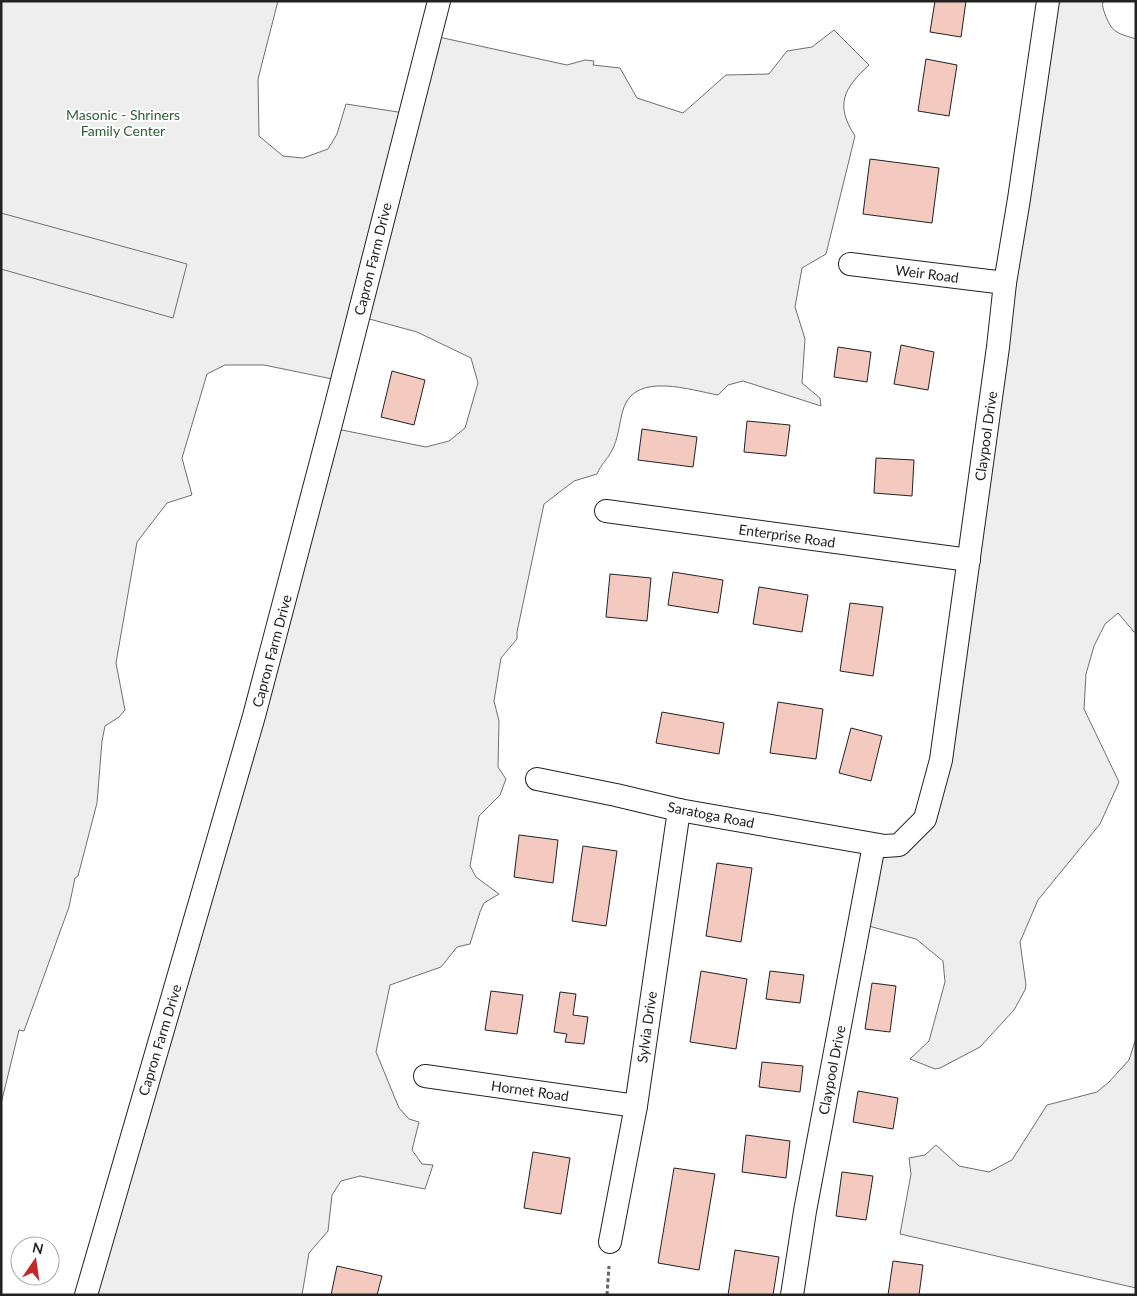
<svg xmlns="http://www.w3.org/2000/svg" width="1137" height="1296" font-family="Lato,sans-serif">
<rect width="100%" height="100%" fill="#fff"/>
<!-- green -->
<g fill="#eee" stroke="#6f6f6f">
<path d="M1 1H278L258 79 259 136 283 156 303 158 328 149 337 134 346 104 411 114 434 36 567 65 585 60 594 61 593 65 620 68 637 98 683 113 726 75 769 74 787 51 812 47 834 30 869 65C843 89 835 105 855 136L826 254 802 268 795 307 805 339 802 383 820 398 821 406 743 381 728 385 718 395C690 390 637 372 624 407 619 421 619 439 611 452 607 460 601 464 597 474L574 481 544 504 517 632V639L501 658 494 701 499 721 498 767 506 779 500 795 479 816 470 866 476 877 499 894 484 903 480 912 470 944 457 947 441 967 390 985 376 1052 399 1108 409 1119 419 1122 412 1150 422 1164 433 1165 425 1189 360 1176 341 1181 332 1195 328 1231 309 1253 302 1295H84L332 428 426 447 449 441 465 428 478 383 471 358 417 332 362 317 342 381 264 365H225L207 374 182 458 192 495 167 503 137 542 116 663 125 710 119 717 105 726 102 741 97 803 78 876 75 878 69 907 24 1031 19 1030 1 1104Z"/>
<path d="M1051 1H1103C1102 6 1103 9 1105 14 1112 33 1117 33 1136 39V633L1134 632 1118 613 1105 624 1094 646 1086 674 1084 709 1119 782 1100 824 1038 900 1020 942 1026 985 1025 990 1014 1010 980 1047 940 1068 935 1069 910 1059 929 1041 945 982 943 961 916 939 865 925 884 847 925 820Z"/>
<path d="M1136 1038V1288L900 1234 911 1174 909 1158 925 1155 936 1145 959 1166 989 1172 1012 1160 1047 1105 1097 1092 1109 1082 1129 1060Z"/>
</g>
<!-- parking -->
<path fill="#ededed" stroke="#6f6f6f" d="M1 213 187 264 173 318 1 269Z"/>
<!-- building -->
<g fill="#f3c9c0" stroke="#222">
<path d="M935 1H966L961 37 930 32Z"/>
<path d="M926 59 957 65 949 116 918 111Z"/>
<path d="M870 159 939 168 932 223 863 214Z"/>
<path d="M901 345 934 352 928 390 894 384Z"/>
<path d="M838 347 871 352 867 382 834 377Z"/>
<path d="M392 371 425 380 414 425 381 417Z"/>
<path d="M747 421 790 425 786 456 744 452Z"/>
<path d="M642 429 697 437 693 467 638 460Z"/>
<path d="M876 458 914 460 912 496 874 493Z"/>
<path d="M673 572 723 580 718 613 668 605Z"/>
<path d="M610 574 651 578 647 621 606 617Z"/>
<path d="M759 587 808 595 802 632 753 624Z"/>
<path d="M850 603 883 607 873 676 840 671Z"/>
<path d="M778 702 823 709 816 759 770 753Z"/>
<path d="M662 712 724 723 719 754 656 743Z"/>
<path d="M851 728 882 736 871 781 839 773Z"/>
<path d="M519 835 558 840 553 883 514 877Z"/>
<path d="M583 846 617 851 606 926 572 921Z"/>
<path d="M717 863 752 868 741 942 706 936Z"/>
<path d="M701 971 747 979 736 1049 690 1042Z"/>
<path d="M770 971 804 975 800 1003 766 999Z"/>
<path d="M872 983 896 986 890 1032 865 1029Z"/>
<path d="M491 991 523 995 517 1034 485 1030Z"/>
<path d="M560 992 576 994 573 1015 588 1017 584 1044 565 1042 567 1034 554 1032Z"/>
<path d="M762 1062 803 1066 800 1092 759 1087Z"/>
<path d="M858 1091 898 1098 893 1129 853 1122Z"/>
<path d="M746 1135 790 1141 786 1178 742 1172Z"/>
<path d="M533 1152 570 1158 561 1214 524 1208Z"/>
<path d="M674 1168 715 1174 699 1270 658 1263Z"/>
<path d="M842 1172 873 1176 866 1220 836 1216Z"/>
<path d="M735 1250 779 1257 773 1295H728Z"/>
<path d="M893 1261 923 1265 919 1295H888Z"/>
<path d="M337 1266 382 1276 377 1295H331Z"/>
</g>
<g fill="none" stroke-linecap="round" stroke-linejoin="round">
<!-- minor casing -->
<g stroke="#222" stroke-width="24">
<g id="minor">
<path d="M850 264 1005 283"/>
<path d="M606 511 969 560"/>
<path d="M537 779 616 795 679 810 885 846 899 845 925 819 941 760 998 347 1005 283 1019 199 1048 1"/>
<path d="M425 1076 636 1106"/>
<path d="M610 1242 636 1106 679 810"/>
<path d="M86 1295 254 716 332 420 439 1"/>
<path d="M792 1295 805 1211 874 845"/>
</g>
</g>
<!-- path -->
<path stroke="#646464" stroke-width="3" stroke-dasharray="4 2.5" stroke-linecap="butt" d="M607 1295 609 1266"/>
<!-- minor -->
<use href="#minor" stroke="#fff" stroke-width="22"/>
</g>
<g text-anchor="middle" stroke-width="4" stroke-linejoin="round" paint-order="stroke">
<!-- park labels -->
<g font-size="14" fill="#2f5e38" stroke="#fff">
<text x="123" y="120">Masonic - Shriners<tspan x="123" dy="16">Family Center</tspan></text>
</g>
<!-- street labels -->
<g font-size="14" fill="#222" stroke="#fff">
<text transform="translate(373 259) rotate(-76)" y="5">Capron Farm Drive</text>
<text transform="translate(927 274) rotate(7)" y="5">Weir Road</text>
<text transform="translate(986 436) rotate(-82)" y="5">Claypool Drive</text>
<text transform="translate(787 536) rotate(8)" y="5">Enterprise Road</text>
<text transform="translate(272 651) rotate(-75)" y="5">Capron Farm Drive</text>
<text transform="translate(711 815) rotate(11)" y="5">Saratoga Road</text>
<text transform="translate(647 1027) rotate(-82)" y="5">Sylvia Drive</text>
<text transform="translate(160 1040) rotate(-73)" y="5">Capron Farm Drive</text>
<text transform="translate(832 1070) rotate(-79)" y="5">Claypool Drive</text>
<text transform="translate(530 1091) rotate(8)" y="5">Hornet Road</text>
</g>
</g>
<!-- border -->
<rect width="1137" height="1296" fill="none" stroke="#222222" stroke-width="5"/>
<!-- north arrow -->
<g transform="translate(35 1261) rotate(13)"><circle r="24" fill="#ffffff" stroke="#a7a7a7"/>
<path d="M0-4L9 19L0 12L-9 19Z" fill="#c62828"/>
<text y="-8" font-size="14" font-weight="bold" text-anchor="middle" fill="#222222">N</text>
</g>
</svg>
